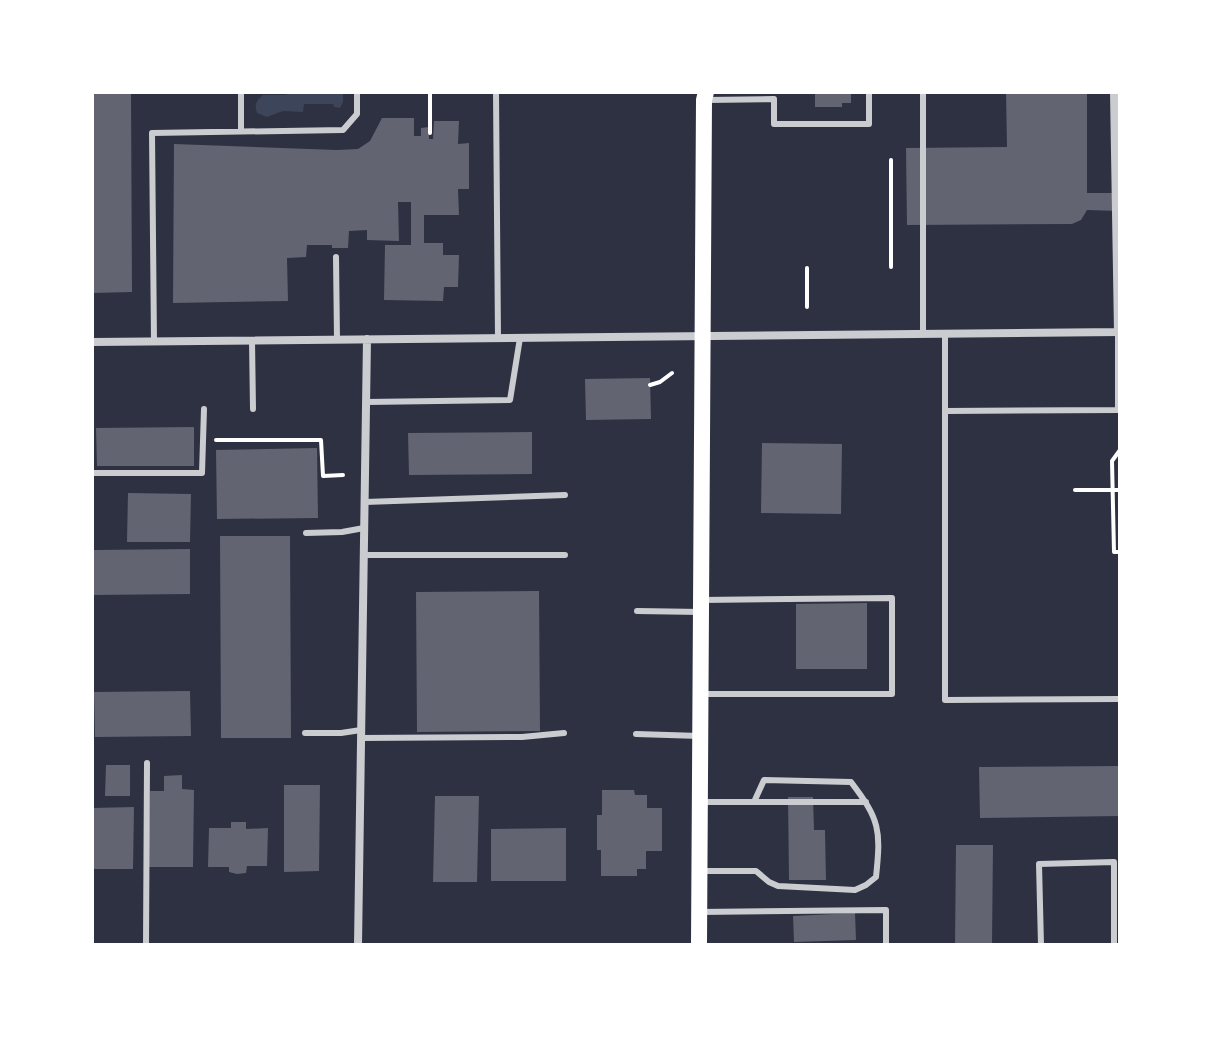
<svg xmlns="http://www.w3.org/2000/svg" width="1212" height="1037" viewBox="0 0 1212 1037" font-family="Inter,sans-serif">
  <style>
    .green { fill: #3c4559 }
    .building { fill: #626471 }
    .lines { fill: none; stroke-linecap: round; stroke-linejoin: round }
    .path { stroke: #fff; stroke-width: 4 }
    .service { stroke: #caccd0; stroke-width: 6 }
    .minor { stroke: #caccd0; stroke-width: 8 }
    .secondary { stroke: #fff; stroke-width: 16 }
  </style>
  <rect width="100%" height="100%" fill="#2d3142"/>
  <path class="green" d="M 292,92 L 343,92 L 343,102 L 340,108 L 334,107 L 333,104 L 304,104 L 303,112 L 283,111 L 267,117 L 257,113 C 254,104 256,101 263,95 L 285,95 Z"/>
  <path class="building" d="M 92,92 L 131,92 L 132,292 L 92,293 Z
    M 815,92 L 851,92 L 851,103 L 842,103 L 842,107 L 815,107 Z
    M 1006,92 L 1087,92 L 1087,193 L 1120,193 L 1120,211 L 1087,210 L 1081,220 L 1072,224 L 907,225 L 906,148 L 1007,147 Z
    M 382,118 L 414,118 L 414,136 L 421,136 L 421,128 L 429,127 L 429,139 L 433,139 L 434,121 L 459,121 L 458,144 L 469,143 L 469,189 L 458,189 L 459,215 L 424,215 L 424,243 L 443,243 L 443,255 L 459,255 L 458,287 L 444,287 L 443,301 L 384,300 L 385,245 L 411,245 L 411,202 L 398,202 L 399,241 L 367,240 L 367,230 L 349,231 L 348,248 L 332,248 L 332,245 L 307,245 L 306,257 L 287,258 L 288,301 L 173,303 L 174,144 L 337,150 L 358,149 L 370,141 Z
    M 650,378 L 651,419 L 586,420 L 585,379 Z
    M 194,427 L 194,466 L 97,466 L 96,428 Z
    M 532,432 L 532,474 L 409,475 L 408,433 Z
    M 762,443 L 842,444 L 841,514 L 761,513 Z
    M 317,448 L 318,518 L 217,519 L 216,450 Z
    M 128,493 L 191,494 L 190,542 L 127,542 Z
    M 220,536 L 290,536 L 291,738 L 221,738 Z
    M 190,549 L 190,594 L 94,595 L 93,550 Z
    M 539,591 L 540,731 L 417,732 L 416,592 Z
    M 867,603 L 867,669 L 796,669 L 796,604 Z
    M 190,691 L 191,736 L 95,737 L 94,692 Z
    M 106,765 L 130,765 L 130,796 L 105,796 Z
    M 1120,766 L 1120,816 L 980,818 L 979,767 Z
    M 182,775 L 182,789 L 194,790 L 193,867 L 148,867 L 150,791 L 164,791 L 164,776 Z
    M 284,785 L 320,785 L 319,871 L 284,872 Z
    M 602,790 L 634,790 L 635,795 L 647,795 L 647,808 L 662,808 L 662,851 L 646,851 L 646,869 L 637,869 L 637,876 L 601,876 L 601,850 L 597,850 L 597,815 L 602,815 Z
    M 435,796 L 479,796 L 477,882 L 433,882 Z
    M 788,797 L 813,797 L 814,830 L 825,830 L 826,880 L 789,880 Z
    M 134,807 L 133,869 L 92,869 L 92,808 Z
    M 231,822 L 246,822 L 246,829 L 268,828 L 267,866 L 247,866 L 246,873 L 237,874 L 229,872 L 229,867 L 208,867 L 209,828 L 231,828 Z
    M 566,828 L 566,881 L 491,881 L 491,829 Z
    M 956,845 L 993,845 L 992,945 L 955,945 Z
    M 855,913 L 856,940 L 794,942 L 793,916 Z"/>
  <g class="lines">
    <path class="path" d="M 430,92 L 430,133
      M 891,160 L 891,267
      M 807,268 L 807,307
      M 650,385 L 660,382 L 672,373
      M 216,440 L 321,440 L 323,476 L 343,475
      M 1120,450 L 1112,461 L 1114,552 L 1120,552
      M 1075,490 L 1120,490"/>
    <path class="service" d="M 496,92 L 498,338
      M 707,100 L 774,99 L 774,124 L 869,124 L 869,92
      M 241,131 L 241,92
      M 336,257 L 337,339
      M 1118,332 L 1118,410
      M 923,334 L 923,92
      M 945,334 L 945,700 L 1120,699
      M 154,341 L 152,133 L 343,130 L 357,114 L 357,92
      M 252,341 L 253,409
      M 366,402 L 510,400 L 520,338
      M 945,411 L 1120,410
      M 92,473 L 202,473 L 204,409
      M 365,502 L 565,495
      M 306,533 L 342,532 L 364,528
      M 364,555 L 565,555
      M 637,611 L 701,612
      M 701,694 L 892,694 L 892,598 L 702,600
      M 305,733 L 341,733 L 361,730
      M 636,734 L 700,736
      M 361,738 L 522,737 L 564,733
      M 700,802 L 754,802 L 764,780 L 851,782 C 880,820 881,830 876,877 L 866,885 L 855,890 L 778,886 L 769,882 L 756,871 L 701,871
      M 754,802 L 866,802
      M 699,912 L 886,910 L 886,945
      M 146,945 L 147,763
      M 1041,945 L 1039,864 L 1114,862 L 1114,945"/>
    <path class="minor" d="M 1114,92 L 1118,332
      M 92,342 L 1120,332
      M 358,945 L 367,339"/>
    <path class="secondary" d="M 699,945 L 704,100 L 706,92"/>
  </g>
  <rect width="1212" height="1037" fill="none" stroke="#ffffff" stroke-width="188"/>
</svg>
